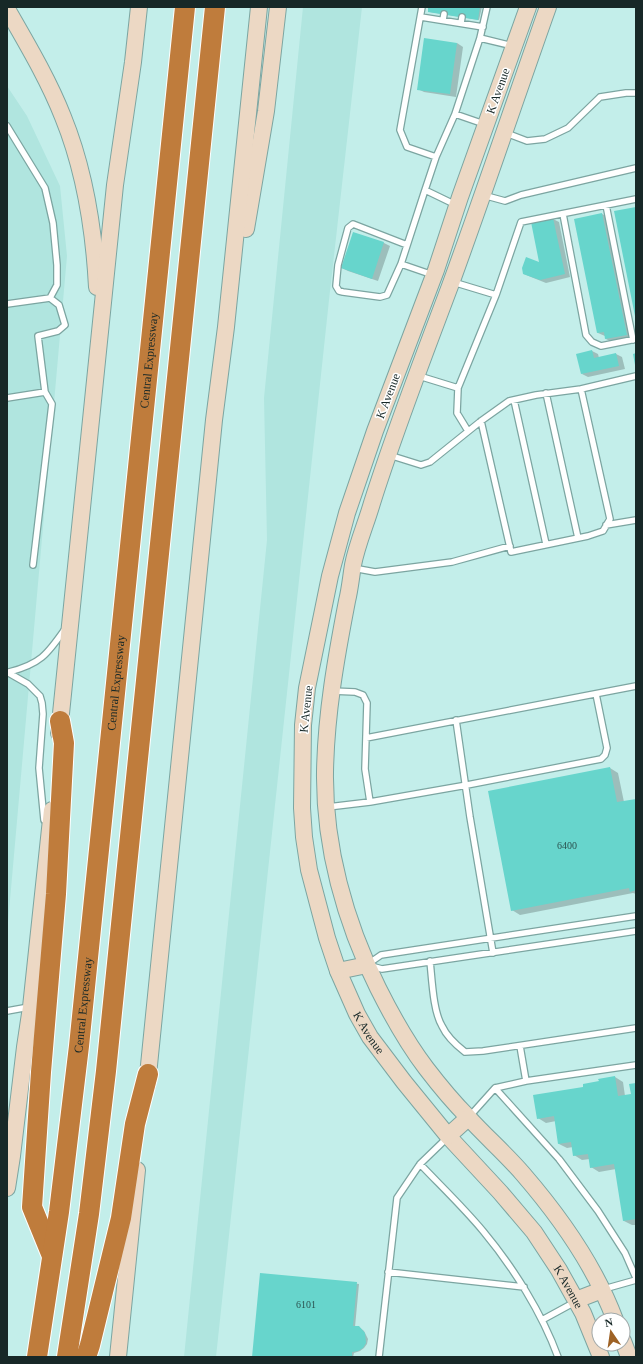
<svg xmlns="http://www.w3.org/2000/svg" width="643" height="1364" viewBox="0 0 643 1364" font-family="Georgia,serif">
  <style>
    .built { fill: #b0e5df }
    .shadow { fill: #0003 }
    .building { fill: #67d5cc }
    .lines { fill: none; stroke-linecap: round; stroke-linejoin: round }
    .service-casing { stroke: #7ca5a1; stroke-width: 8 }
    .secondary-casing { stroke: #7ca5a1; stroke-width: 18 }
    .motorway-casing { stroke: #fff; stroke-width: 22 }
    .service { stroke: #fff; stroke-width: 5.5 }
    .secondary { stroke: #ecd8c4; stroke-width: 16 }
    .motorway { stroke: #bf7c3c; stroke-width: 20 }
    .labels { text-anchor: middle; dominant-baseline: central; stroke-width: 3; stroke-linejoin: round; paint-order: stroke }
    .number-label { font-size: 10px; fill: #2b5350 }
    .street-label { font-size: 12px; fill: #172827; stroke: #fff }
  </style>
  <rect width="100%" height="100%" fill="#c3eeea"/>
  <path class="built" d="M 303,7 L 362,7 L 329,300 L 216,1357 L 184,1357 L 267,540 L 264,398 Z
    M 7,86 L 27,116 L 60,186 L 67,256 L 7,934 Z"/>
  <path class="shadow" d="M 429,7 L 482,7 L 479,20 L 430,12 Z
    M 457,43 L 463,47 L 456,97 L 424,92 L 418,89 Z
    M 602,214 L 608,217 L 632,338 L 612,342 L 606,339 L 605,336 L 598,333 Z
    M 553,219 L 559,222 L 570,277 L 546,283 L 531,277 L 524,274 L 540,263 Z
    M 354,233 L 384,243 L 390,246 L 378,281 L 348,271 L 342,268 Z
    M 592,351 L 598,354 L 599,358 L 616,354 L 622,357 L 625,369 L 588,377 L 582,374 Z
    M 610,768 L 618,773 L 624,802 L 636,800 L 636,894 L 633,893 L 520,915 L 512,910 Z
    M 615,1077 L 623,1082 L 625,1096 L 632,1095 L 636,1084 L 636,1225 L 632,1225 L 624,1221 L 616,1169 L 599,1172 L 591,1167 L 590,1159 L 582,1160 L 574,1155 L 573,1147 L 567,1148 L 559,1144 L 556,1121 L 546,1123 L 538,1118 L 585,1088 Z
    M 261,1275 L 359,1284 L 355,1327 L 359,1327 L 364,1331 L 368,1339 L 367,1344 L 364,1348 L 360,1351 L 354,1353 L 353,1357 L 253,1357 Z"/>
  <path class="building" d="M 428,7 L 480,7 L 478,20 L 428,12 Z
    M 424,38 L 457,43 L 450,94 L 417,90 Z
    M 636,207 L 636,316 L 635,316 L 614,211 Z
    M 602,213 L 627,335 L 605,339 L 604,332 L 597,333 L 574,219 Z
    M 553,218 L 565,274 L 540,280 L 523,274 L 522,268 L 526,257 L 539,262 L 531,222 Z
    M 353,232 L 384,242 L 372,279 L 341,268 Z
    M 592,350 L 594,358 L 616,353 L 619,366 L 581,374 L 576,354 Z
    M 636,353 L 636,364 L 635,365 L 633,354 Z
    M 610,767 L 617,802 L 636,799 L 636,890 L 630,892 L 629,888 L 511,911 L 488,791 Z
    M 615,1076 L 618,1096 L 631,1094 L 629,1084 L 636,1083 L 636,1219 L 623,1221 L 614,1164 L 590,1168 L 588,1154 L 573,1156 L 571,1142 L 558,1144 L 554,1116 L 537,1119 L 533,1095 L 583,1087 L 583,1084 L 599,1081 L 598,1079 Z
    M 260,1273 L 357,1282 L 353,1326 L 359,1326 L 365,1333 L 366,1343 L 363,1348 L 358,1351 L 352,1352 L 352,1357 L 252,1357 Z"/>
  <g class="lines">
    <g class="service-casing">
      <path id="service" d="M 422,7 L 400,130 L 407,147 L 436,157 L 455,114 L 484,124
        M 421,17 L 483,27
        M 443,20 L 444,14
        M 461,23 L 462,17
        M 480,38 L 487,7
        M 455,114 L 480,38 L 513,46
        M 7,126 L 45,188 L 53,223 L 57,265 L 57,285 L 50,298
        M 506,133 L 527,141 L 545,139 L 568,128 L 600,97 L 626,93 L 636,93
        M 436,157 L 425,190 L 456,205
        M 425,190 L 401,264 L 433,275
        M 483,195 L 505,201 L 521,195 L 636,168
        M 606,205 L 633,340
        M 563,214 L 586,335 L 592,342 L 601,346 L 636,339
        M 401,264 L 387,295 L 380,297 L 343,292 L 339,291 L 336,286 L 338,265 L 348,228 L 353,224 L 407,245
        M 453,282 L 496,295 L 521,222 L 636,199
        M 7,304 L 50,298 L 59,305 L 65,325 L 58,331 L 38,336 L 45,392 L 7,398
        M 419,376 L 458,388 L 496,295
        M 458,388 L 457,413 L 468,431
        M 581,389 L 636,376
        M 546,393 L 578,538
        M 514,400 L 546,544
        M 389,455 L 421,465 L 430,462 L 481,421 L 509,401 L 536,395 L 581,389 L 610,519 L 603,531 L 588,536 L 511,552 L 481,421
        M 606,525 L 636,520
        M 33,565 L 52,404 L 45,392
        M 353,568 L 375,572 L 452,562 L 510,546
        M 7,672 L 28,684 L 40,696 L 42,703 L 43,714 L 39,768 L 44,820
        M 9,672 C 40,664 47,655 65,629
        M 332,691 L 355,692 L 363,695 L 367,703 L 365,769 L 370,802
        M 456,720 L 470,817 L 493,953
        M 366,738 L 636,686
        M 328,807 L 370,802 L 467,785 L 601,759 L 605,755 L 607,748 L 596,694
        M 430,961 C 432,979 433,1011 442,1026 C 447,1037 456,1045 465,1052 L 483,1051 L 636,1028
        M 368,964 L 381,955 L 636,916
        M 371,966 L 382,969 L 636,931
        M 7,1011 L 29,1007
        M 520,1046 L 526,1081
        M 495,1088 L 559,1159 L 598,1211 L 625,1253 L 636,1278
        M 469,1117 L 495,1088 L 526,1081 L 636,1065
        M 420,1164 C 441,1186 464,1208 483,1231 C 513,1267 542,1313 558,1357
        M 388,1272 L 524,1287
        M 604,1289 L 636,1280
        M 542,1320 L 575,1302
        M 379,1357 L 397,1198 L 420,1164 L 448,1137"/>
    </g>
    <g class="secondary-casing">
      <g id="secondary">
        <path id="s1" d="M 528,7 L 460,197 L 436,270 L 375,431 L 347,513 L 330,576 L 307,688 L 303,725 L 302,808 L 304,837 L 309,870 L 327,938 L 338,971 L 357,1014 L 370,1037 L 404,1082 L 448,1136 L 500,1192 L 534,1232 L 559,1270 L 583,1313 L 601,1357"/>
        <path d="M 548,7 C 515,100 484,193 450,286 C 423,358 395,430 372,503 C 366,524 357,544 353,565 C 351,577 350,589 347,601 C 336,658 326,714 325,772 C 324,846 345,922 378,988 C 392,1016 407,1043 426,1068 C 439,1085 453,1102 468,1117 C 486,1137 506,1154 523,1174 C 561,1218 595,1266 615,1320"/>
        <path d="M 7,9 C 27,44 48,79 63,117 C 85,171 94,230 97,287"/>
        <path d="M 246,229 L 266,111 L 278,7"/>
        <path d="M 59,733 L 115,185 L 133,62 L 139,7"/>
        <path d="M 338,971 L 367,965"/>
        <path d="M 147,1085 L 214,420 L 226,327 L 259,7"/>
        <path d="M 448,1136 L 468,1118"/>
        <path d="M 7,1188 L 12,1156 L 25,1047 L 31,1007 L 52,810"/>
        <path d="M 576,1300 L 602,1290"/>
        <path d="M 623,1341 L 629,1357"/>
        <path d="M 118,1357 L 137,1170"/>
      </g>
    </g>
    <g class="motorway-casing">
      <g id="motorway">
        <path d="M 52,1256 L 32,1207 L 41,1072 L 56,894 L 64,743 L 60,721"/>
        <path id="s2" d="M 37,1357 L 59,1212 L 79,1046 L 185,7"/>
        <path d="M 67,1357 L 89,1214 L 106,1071 L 215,7"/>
        <path d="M 86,1357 L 90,1345 L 121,1218 L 135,1124 L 148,1074"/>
      </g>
    </g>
    <use href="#service" class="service"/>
    <use href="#secondary" class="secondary"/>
    <use href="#motorway" class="motorway"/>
  </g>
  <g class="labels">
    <g class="number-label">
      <text x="567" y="845">6400</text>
      <text x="306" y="1304">6101</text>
    </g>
    <g class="street-label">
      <text transform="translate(498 91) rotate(-70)">K Avenue</text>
      <text stroke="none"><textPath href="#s2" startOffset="1003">Central Expressway</textPath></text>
      <text transform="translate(388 396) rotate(-69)">K Avenue</text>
      <text stroke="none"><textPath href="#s2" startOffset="679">Central Expressway</textPath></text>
      <text transform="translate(306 709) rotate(-84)">K Avenue</text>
      <text stroke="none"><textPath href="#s2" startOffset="355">Central Expressway</textPath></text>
      <text stroke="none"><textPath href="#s1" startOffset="1074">K Avenue</textPath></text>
      <text stroke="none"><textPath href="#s1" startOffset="1398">K Avenue</textPath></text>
    </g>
  </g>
  <rect width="643" height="1364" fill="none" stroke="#172827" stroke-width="16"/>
  <g transform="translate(611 1332) rotate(347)"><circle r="19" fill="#ffffff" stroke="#a2a9a9"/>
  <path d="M0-3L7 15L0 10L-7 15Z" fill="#9e6225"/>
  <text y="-6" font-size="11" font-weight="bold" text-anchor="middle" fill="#172827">N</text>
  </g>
</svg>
